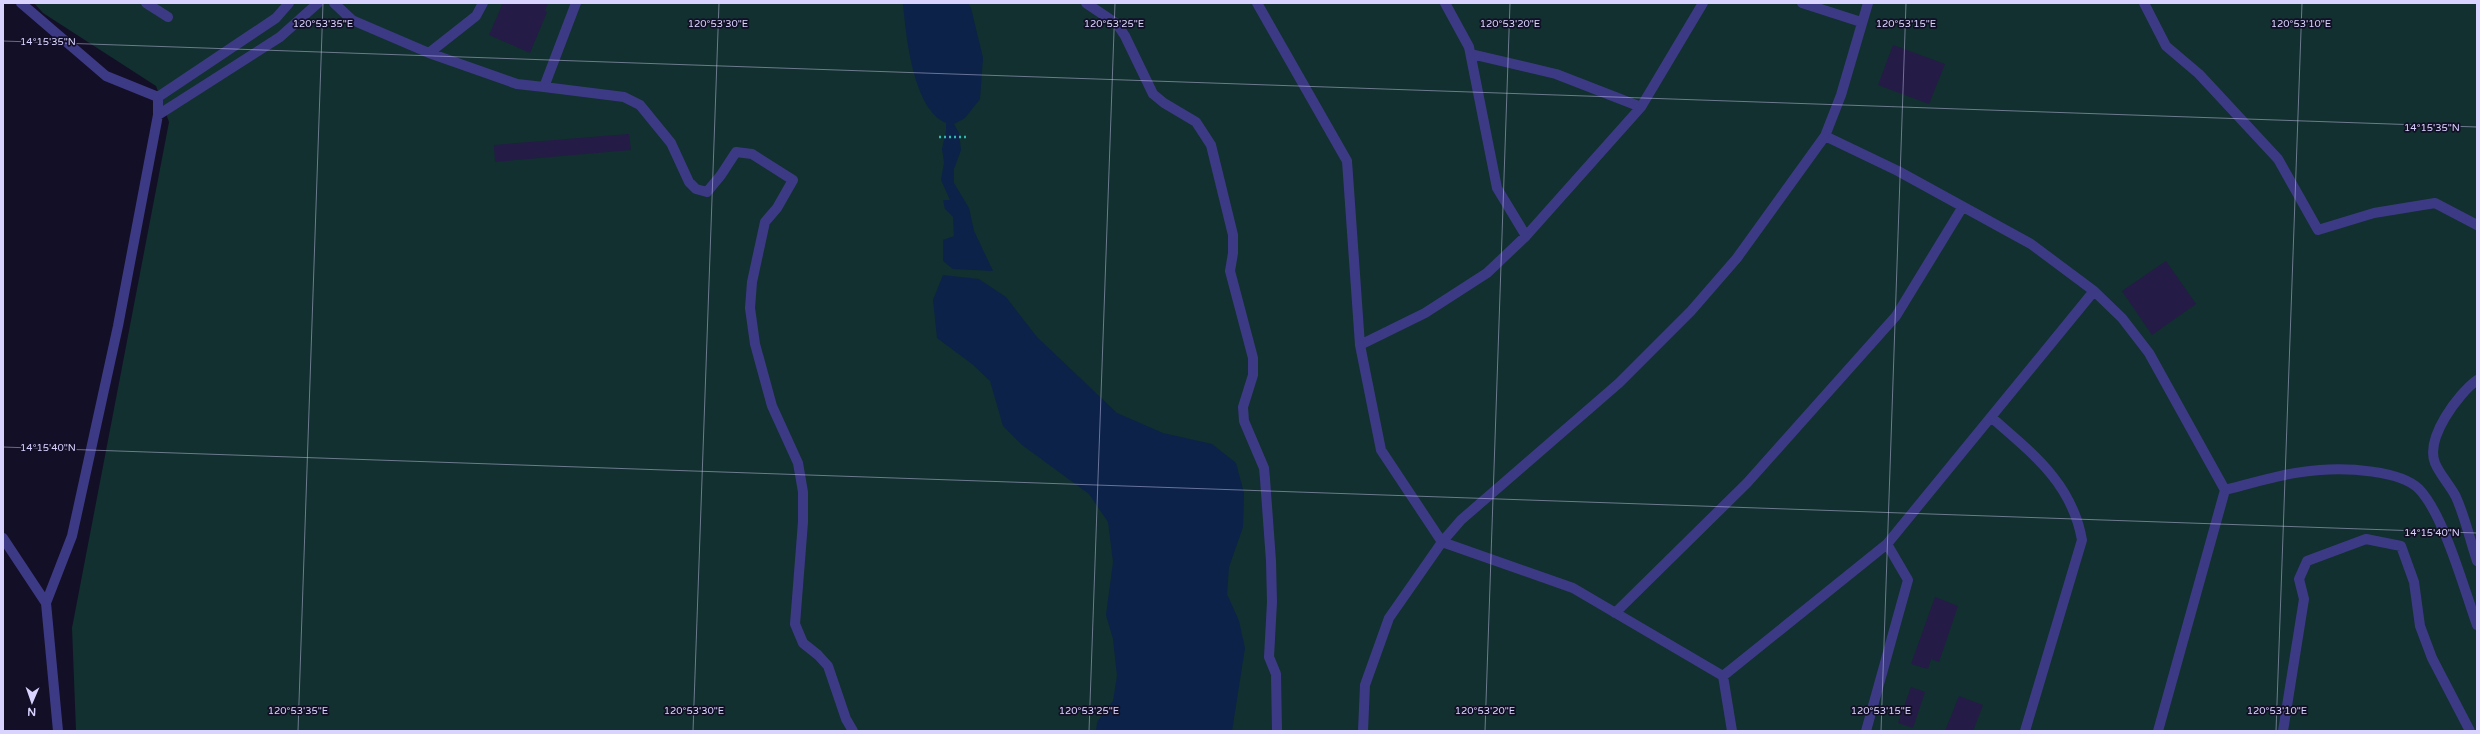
<svg xmlns="http://www.w3.org/2000/svg" width="2480" height="734" viewBox="0 0 2480 734" font-family="'Varela Round',sans-serif">
  <style>
    .green { fill: #12302f }
    .water { fill: #0c2248 }
    .building { fill: #241b47 }
    .lines { fill: none; stroke-linecap: round; stroke-linejoin: round }
    .path { stroke: #2fb8b0; stroke-width: 2.5; stroke-dasharray: 2 3; stroke-linecap: butt }
    .minor { stroke: #3d3a85; stroke-width: 10 }
    .ticks { fill: none; stroke: #d9d4ff; stroke-width: 1; stroke-opacity: 0.45 }
    .ticks-label { font-size: 10px; text-anchor: middle; fill: #d9d4ff; stroke: #130f26; stroke-width: 3.5; stroke-linejoin: round; paint-order: stroke }
  </style>
  <rect width="100%" height="100%" fill="#130f26"/>
  <path class="green" d="M 34,3 L 2477,3 L 2477,731 L 76,731 L 72,628 L 169,122 L 156,86 L 43,13 Z"/>
  <path class="water" d="M 903,3 L 968,3 L 971,8 L 983,58 L 980,99 L 965,118 L 954,124 L 959,133 L 961,150 L 954,169 L 954,183 L 969,208 L 974,231 L 993,271 L 953,269 L 943,261 L 943,240 L 954,236 L 953,217 L 945,209 L 943,200 L 950,200 L 941,180 L 944,162 L 942,149 L 946,131 L 946,123 C 913,109 906,36 903,3 Z
    M 943,275 L 979,279 L 1006,297 L 1037,337 L 1117,413 L 1163,433 L 1212,444 L 1236,463 L 1244,493 L 1243,527 L 1229,567 L 1227,594 L 1239,621 L 1245,648 L 1232,731 L 1096,731 L 1097,722 L 1113,701 L 1117,676 L 1113,639 L 1106,615 L 1113,562 L 1108,522 L 1089,494 L 1022,445 L 1003,426 L 990,381 L 972,364 L 937,338 L 933,300 Z"/>
  <path class="building" d="M 503,3 L 548,3 L 545,11 L 547,12 L 530,53 L 489,35 Z
    M 1893,45 L 1945,64 L 1929,104 L 1878,85 Z
    M 629,134 L 631,150 L 495,162 L 494,145 Z
    M 2166,261 L 2196,304 L 2152,335 L 2122,291 Z
    M 1935,597 L 1958,606 L 1939,662 L 1931,659 L 1928,669 L 1911,664 Z
    M 1911,687 L 1925,692 L 1913,728 L 1898,723 Z
    M 1959,696 L 1983,705 L 1973,731 L 1945,731 Z"/>
  <g class="lines">
    <path class="path" d="M 939,137 L 968,137"/>
    <path class="minor" d="M 21,3 L 106,76 L 158,97
      M 146,3 L 168,17
      M 334,3 L 352,20 L 429,53 L 517,84 L 544,87 L 576,3
      M 1086,3 L 1117,24 L 1125,36 L 1153,94 L 1164,103 L 1196,122 L 1211,145 L 1233,235 L 1233,253 L 1230,271 L 1253,358 L 1253,375 L 1243,407 L 1244,421 L 1264,468 L 1265,479 L 1271,561 L 1272,602 L 1269,657 L 1276,674 L 1277,731
      M 1257,3 L 1347,161 L 1360,345 L 1381,450 L 1442,542 L 1573,588 L 1723,676 L 1732,731
      M 1445,3 L 1469,47 L 1497,188 L 1526,236
      M 1802,3 L 1861,22
      M 2144,3 L 2166,46 L 2199,74 L 2278,159 L 2318,230 L 2374,213 L 2435,203 L 2477,225
      M 429,53 L 476,16 L 483,3
      M 1471,54 L 1556,74 L 1641,107
      M 544,87 L 624,97 L 640,105 L 671,143 L 689,182 L 696,189 L 707,192 L 721,175 L 736,152 L 752,154 L 793,180 L 777,208 L 765,222 L 752,282 L 750,308 L 755,344 L 772,406 L 798,463 L 803,492 L 803,522 L 795,624 L 803,643 L 818,655 L 828,666 L 846,719 L 853,731
      M 158,97 L 276,18 L 289,3
      M 158,115 L 280,37 L 318,3
      M 1825,136 L 1898,171 L 2031,244 L 2094,291 L 2122,318 L 2149,353 L 2225,490
      M 1360,345 L 1425,313 L 1487,273 L 1526,236 L 1641,107 L 1703,3
      M 2477,380 C 2458,394 2425,438 2435,463 C 2440,475 2450,485 2456,497 C 2465,517 2470,540 2477,561
      M 1991,417 C 2032,453 2072,483 2082,540 L 2025,731
      M 3,538 L 46,603 L 58,731
      M 46,603 L 72,536 L 118,326 L 158,115 L 158,97
      M 1615,613 L 1747,483 L 1896,316 L 1962,208
      M 1723,676 L 1887,544 L 2094,291
      M 1363,731 L 1365,685 L 1389,618 L 1442,542 L 1461,520 L 1619,383 L 1691,311 L 1737,258 L 1825,136 L 1841,95 L 1868,3
      M 1866,731 L 1908,580 L 1887,544
      M 2158,731 L 2225,490 C 2256,482 2288,472 2320,470 C 2346,468 2400,470 2419,489 C 2444,515 2464,589 2477,625
      M 2283,731 L 2304,599 L 2299,579 L 2307,561 L 2366,539 L 2401,546 L 2414,582 L 2420,626 L 2432,658 L 2470,731"/>
  </g>
  <path class="ticks" d="M 3,41 L 2477,127M 3,447 L 2477,533M 298,731 L 323,3M 693,731 L 719,3M 1089,731 L 1115,3M 1485,731 L 1510,3M 1881,731 L 1906,3M 2276,731 L 2302,3"/>
  <g class="ticks-label">
    <text x="323" y="27">120°53'35"E</text>
    <text x="718" y="27">120°53'30"E</text>
    <text x="1114" y="27">120°53'25"E</text>
    <text x="1510" y="27">120°53'20"E</text>
    <text x="1906" y="27">120°53'15"E</text>
    <text x="2301" y="27">120°53'10"E</text>
    <text x="48" y="45">14°15'35"N</text>
    <text x="2432" y="131">14°15'35"N</text>
    <text x="48" y="451">14°15'40"N</text>
    <text x="2432" y="536">14°15'40"N</text>
    <text x="298" y="714">120°53'35"E</text>
    <text x="694" y="714">120°53'30"E</text>
    <text x="1089" y="714">120°53'25"E</text>
    <text x="1485" y="714">120°53'20"E</text>
    <text x="1881" y="714">120°53'15"E</text>
    <text x="2277" y="714">120°53'10"E</text>
  </g>
  <rect width="2480" height="734" fill="none" stroke="#d9d4ff" stroke-width="8"/>
  <g transform="translate(32 702) rotate(182)" stroke="#130f26" stroke-width="3" paint-order="stroke">
  <path d="M0-3L7 15L0 10L-7 15Z" fill="#d9d4ff"/>
  <text y="-6" font-size="11" font-weight="bold" text-anchor="middle" fill="#d9d4ff">N</text>
  </g>
</svg>
